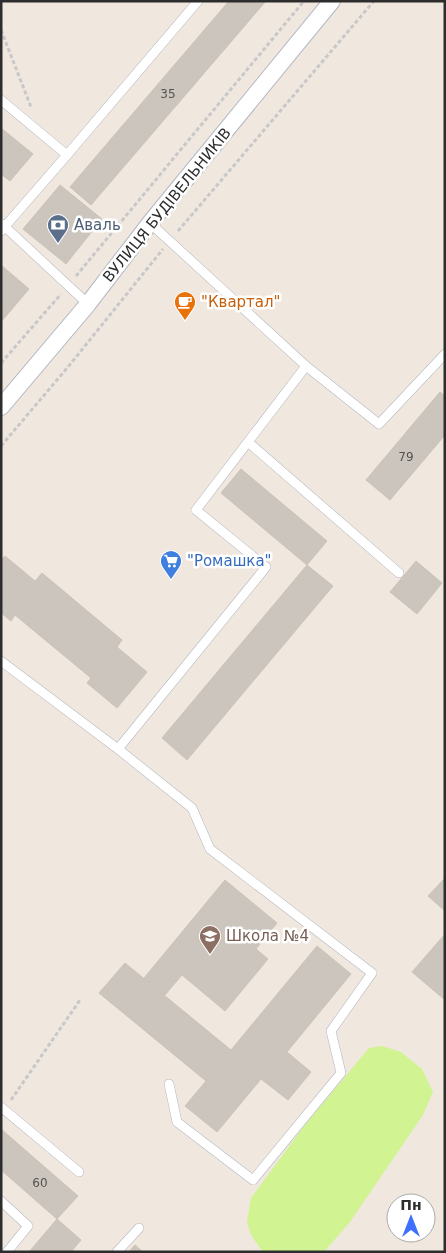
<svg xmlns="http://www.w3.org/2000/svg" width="446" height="1253" viewBox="0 0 446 1253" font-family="'DejaVu Sans',sans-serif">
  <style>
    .pitch { fill: #d1f391 }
    .building { fill: #cbc5bd; stroke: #ccc3b8 }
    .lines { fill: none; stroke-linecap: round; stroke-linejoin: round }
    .lane-casing { stroke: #b3b7c2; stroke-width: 10 }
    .street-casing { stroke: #b3b7c2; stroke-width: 18 }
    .path { stroke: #c8c8c8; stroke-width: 3; stroke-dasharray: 4 2.5; stroke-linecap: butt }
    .lane { stroke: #fff; stroke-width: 9 }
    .street { stroke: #fff; stroke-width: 16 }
    .labels { text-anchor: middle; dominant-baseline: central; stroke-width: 5; stroke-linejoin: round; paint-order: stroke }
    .number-label { font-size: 12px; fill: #545351 }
    .street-label { font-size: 15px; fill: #2d2d2d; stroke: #fff }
    .service-label { font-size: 15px; fill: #4e5e75; stroke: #fff; text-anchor: start }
    .food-label { font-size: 15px; fill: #c56008; stroke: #fff; text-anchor: start }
    .shop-label { font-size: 15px; fill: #366cbe; stroke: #fff; text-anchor: start }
    .education-label { font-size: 15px; fill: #785e54; stroke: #fff; text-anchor: start }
  </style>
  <rect width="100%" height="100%" fill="#f0e7df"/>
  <path class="pitch" d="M 382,1046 L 401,1052 L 422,1069 L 433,1092 L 423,1115 L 350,1222 L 324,1252 L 262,1251 L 251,1235 L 247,1222 L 251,1198 L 304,1126 L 369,1048 Z"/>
  <path class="building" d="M 229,1 L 266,1 L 91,205 L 70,187 Z
    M 1,128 L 33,154 L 10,181 L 1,174 Z
    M 60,185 L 102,219 L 66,264 L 23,229 Z
    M 1,265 L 29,289 L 1,322 Z
    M 440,392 L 445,396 L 445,435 L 390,500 L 366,480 Z
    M 241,469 L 327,541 L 307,565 L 221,493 Z
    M 5,556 L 35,581 L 42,573 L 122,640 L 117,647 L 147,672 L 117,708 L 87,683 L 91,678 L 15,615 L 11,621 L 1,613 L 1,560 Z
    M 416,561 L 442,583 L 417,614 L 390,592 Z
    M 307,565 L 333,586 L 187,760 L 162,738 Z
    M 445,878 L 445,911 L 428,896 Z
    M 225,880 L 277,923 L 256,949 L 268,959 L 225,1011 L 182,975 L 165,995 L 144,978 Z
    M 445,934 L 445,1000 L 412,972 Z
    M 317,946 L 351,974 L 287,1052 L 311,1072 L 288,1100 L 261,1079 L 217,1132 L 185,1106 L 206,1081 L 99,993 L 125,963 L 231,1050 Z
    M 1,1129 L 78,1196 L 57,1219 L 1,1170 Z
    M 57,1219 L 81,1240 L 71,1252 L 29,1252 Z
    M 135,1245 L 143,1252 L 129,1252 Z"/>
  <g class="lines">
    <g class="lane-casing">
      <path id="lane" d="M 1,100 L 67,155 L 1,231
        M 67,155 L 198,1
        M 150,223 L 306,366 L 379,424 L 445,354
        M 2,224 L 88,304
        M 248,442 L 399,573
        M 1,661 L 118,749 L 192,808 L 210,849 L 372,973 L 331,1031 L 341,1073 L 253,1180 L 177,1122 L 169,1084
        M 118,749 L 266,567 L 196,510 L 306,366
        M 1,1107 L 79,1172
        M 1,1201 L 28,1226 L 7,1252
        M 117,1252 L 139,1228"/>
    </g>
    <g class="street-casing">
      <path id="street" d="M 1,407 L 88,304 L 150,223 L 332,1"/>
    </g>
    <path class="path" d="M 1,30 L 31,107
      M 178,231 L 374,1
      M 76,276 L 304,1
      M 1,363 L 61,294
      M 1,446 L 68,367 L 163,249
      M 11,1100 L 80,1000"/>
    <use href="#lane" class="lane"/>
    <use href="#street" class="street"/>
  </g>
  <defs>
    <g id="bank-pin" transform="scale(1.125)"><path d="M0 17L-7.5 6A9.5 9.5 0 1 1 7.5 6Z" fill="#5c6f8a" stroke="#fff"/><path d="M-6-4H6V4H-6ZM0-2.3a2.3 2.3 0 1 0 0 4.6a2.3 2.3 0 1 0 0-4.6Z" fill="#fff"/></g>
    <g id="cafe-pin" transform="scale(1.125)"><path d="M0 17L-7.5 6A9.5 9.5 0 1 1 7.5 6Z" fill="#e8710a" stroke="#fff"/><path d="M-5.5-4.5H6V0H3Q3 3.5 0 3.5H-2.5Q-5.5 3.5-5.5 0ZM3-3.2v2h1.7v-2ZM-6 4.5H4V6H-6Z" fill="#fff"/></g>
    <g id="supermarket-pin" transform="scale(1.125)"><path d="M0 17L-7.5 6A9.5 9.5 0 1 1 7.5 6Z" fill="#3f7fe0" stroke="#fff"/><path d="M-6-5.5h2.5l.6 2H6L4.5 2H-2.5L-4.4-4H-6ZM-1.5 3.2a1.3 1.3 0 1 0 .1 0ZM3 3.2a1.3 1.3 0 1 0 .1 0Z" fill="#fff"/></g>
    <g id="school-pin" transform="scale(1.125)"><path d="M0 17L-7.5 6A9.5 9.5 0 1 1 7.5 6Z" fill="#8d6e63" stroke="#fff"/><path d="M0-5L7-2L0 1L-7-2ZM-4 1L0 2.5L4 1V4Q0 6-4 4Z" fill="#fff"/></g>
  </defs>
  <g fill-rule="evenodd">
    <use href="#bank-pin" x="58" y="225"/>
    <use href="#cafe-pin" x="185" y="302"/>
    <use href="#supermarket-pin" x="171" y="561"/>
    <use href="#school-pin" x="210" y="936"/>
  </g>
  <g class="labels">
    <g class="number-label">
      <text x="168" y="94">35</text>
      <text x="406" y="457">79</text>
      <text x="40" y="1183">60</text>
    </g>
    <g class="street-label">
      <text transform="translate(167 205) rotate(-51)">ВУЛИЦЯ БУДІВЕЛЬНИКІВ</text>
    </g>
    <g class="service-label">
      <text x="74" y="225">Аваль</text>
    </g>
    <g class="food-label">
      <text x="201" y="302">"Квартал"</text>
    </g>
    <g class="shop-label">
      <text x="187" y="561">"Ромашка"</text>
    </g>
    <g class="education-label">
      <text x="226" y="936">Школа №4</text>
    </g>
  </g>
  <rect width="446" height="1253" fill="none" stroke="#2d2d2d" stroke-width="5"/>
  <g transform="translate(411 1218)"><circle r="24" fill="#ffffff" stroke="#ababab"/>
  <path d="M0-4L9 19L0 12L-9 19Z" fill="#3d70ff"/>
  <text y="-8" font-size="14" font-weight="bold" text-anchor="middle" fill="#2d2d2d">Пн</text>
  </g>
</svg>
